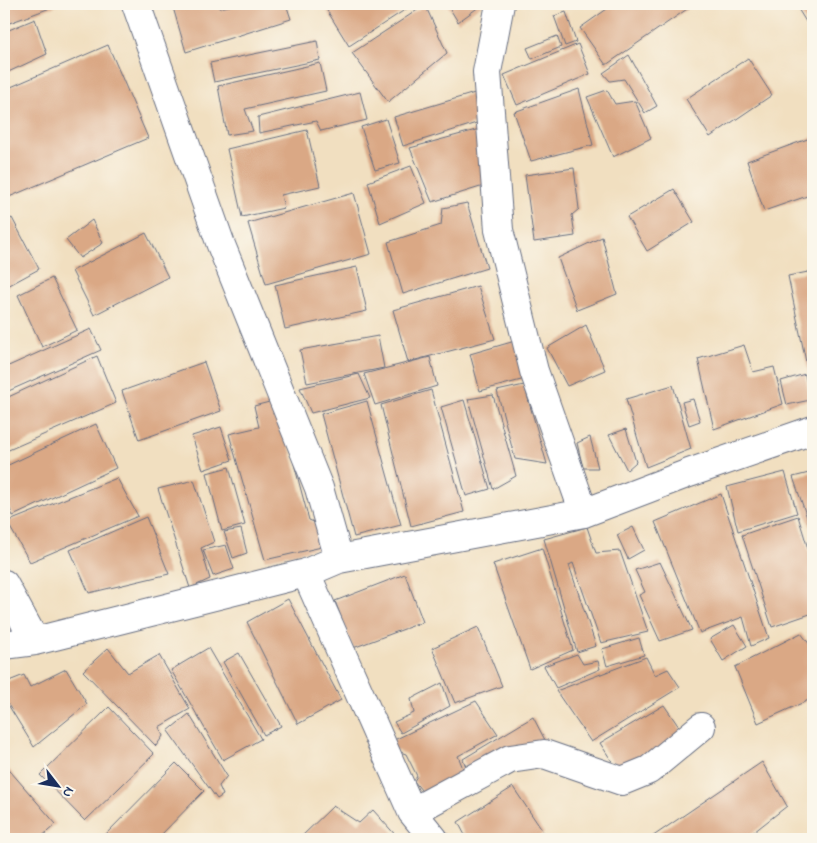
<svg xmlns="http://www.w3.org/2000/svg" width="817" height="843" viewBox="0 0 817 843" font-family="'Indie Flower',sans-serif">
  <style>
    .building { fill: #daa885 }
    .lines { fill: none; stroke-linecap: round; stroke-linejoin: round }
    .minor-casing { stroke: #666d80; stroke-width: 30 }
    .minor { stroke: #fff; stroke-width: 28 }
  </style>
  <rect width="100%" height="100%" fill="#fbf7ec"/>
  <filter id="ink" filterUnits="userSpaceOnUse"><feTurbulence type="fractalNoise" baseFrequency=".02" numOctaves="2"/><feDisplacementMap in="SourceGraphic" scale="10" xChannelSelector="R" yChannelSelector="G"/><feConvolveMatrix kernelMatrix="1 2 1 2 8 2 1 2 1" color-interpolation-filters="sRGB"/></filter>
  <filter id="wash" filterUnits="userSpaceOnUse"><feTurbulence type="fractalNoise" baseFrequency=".0096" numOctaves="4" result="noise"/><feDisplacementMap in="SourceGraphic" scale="20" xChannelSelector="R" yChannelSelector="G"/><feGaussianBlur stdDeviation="1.12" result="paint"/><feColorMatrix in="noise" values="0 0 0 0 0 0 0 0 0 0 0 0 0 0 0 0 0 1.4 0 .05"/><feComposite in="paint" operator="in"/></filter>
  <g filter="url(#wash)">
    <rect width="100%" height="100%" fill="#f1dfc0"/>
    <g id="blocks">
      <path class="building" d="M 4,4 L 61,4 L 4,25 Z
        M 172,4 L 218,4 L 219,8 L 238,4 L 286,4 L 291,19 L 186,52 Z
        M 323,4 L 414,4 L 349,46 Z
        M 447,4 L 483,4 L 458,22 Z
        M 614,4 L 688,4 L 690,7 L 606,65 L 580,28 Z
        M 795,4 L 813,4 L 813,33 Z
        M 425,5 L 447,53 L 388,102 L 352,53 Z
        M 566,12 L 576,42 L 565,46 L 554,16 Z
        M 35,19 L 47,54 L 4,74 L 4,32 Z
        M 557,36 L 561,47 L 532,59 L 527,48 Z
        M 317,41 L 320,60 L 214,82 L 210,63 Z
        M 578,44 L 590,74 L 517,105 L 504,75 Z
        M 108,45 L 148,138 L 9,197 L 4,184 L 4,90 Z
        M 629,55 L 657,106 L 645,113 L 624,79 L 610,81 L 603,73 Z
        M 748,58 L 772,95 L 710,137 L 686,99 Z
        M 320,63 L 326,91 L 245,109 L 253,131 L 227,135 L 218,86 Z
        M 579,89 L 593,145 L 531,161 L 514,112 Z
        M 607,90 L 615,104 L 635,101 L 651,138 L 613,157 L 587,97 Z
        M 360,92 L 367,120 L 321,131 L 316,121 L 259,133 L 258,117 Z
        M 478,92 L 486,120 L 403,146 L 394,117 Z
        M 386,119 L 400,163 L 375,170 L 361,127 Z
        M 487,127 L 490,184 L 432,202 L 410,148 Z
        M 307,130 L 320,186 L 281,195 L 284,208 L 242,217 L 227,149 Z
        M 813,137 L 813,194 L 764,211 L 747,161 Z
        M 411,166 L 426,203 L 380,223 L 368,182 Z
        M 574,168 L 579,209 L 572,215 L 575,236 L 534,242 L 525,175 Z
        M 674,189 L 694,222 L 647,251 L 627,217 Z
        M 354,193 L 371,254 L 266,284 L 248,223 Z
        M 467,203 L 487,268 L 403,294 L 388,242 L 441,225 L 443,208 Z
        M 12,218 L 39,269 L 4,288 L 4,222 Z
        M 92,220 L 103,243 L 80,258 L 66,240 Z
        M 146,233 L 168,277 L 94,315 L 72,271 Z
        M 602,237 L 617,294 L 577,310 L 558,258 Z
        M 357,267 L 367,311 L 285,329 L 275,285 Z
        M 813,271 L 813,380 L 810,381 L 788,276 Z
        M 52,278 L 77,330 L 42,347 L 18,295 Z
        M 478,286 L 495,339 L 408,362 L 393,310 Z
        M 586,325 L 605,370 L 567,386 L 547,348 Z
        M 91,329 L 101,350 L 4,393 L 4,368 Z
        M 378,336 L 384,368 L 307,383 L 300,350 Z
        M 515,341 L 525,379 L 480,391 L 470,354 Z
        M 744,345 L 753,372 L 774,367 L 783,404 L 714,429 L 698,359 Z
        M 97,356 L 116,403 L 4,452 L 4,399 Z
        M 430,357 L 437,386 L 375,405 L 364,374 Z
        M 204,362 L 221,411 L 139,440 L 122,391 Z
        M 359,374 L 370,398 L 311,413 L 300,388 Z
        M 805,374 L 810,400 L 787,405 L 781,381 Z
        M 524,385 L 547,464 L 515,459 L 497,391 Z
        M 673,385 L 691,449 L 646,467 L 626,399 Z
        M 431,390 L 464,512 L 411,526 L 381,405 Z
        M 493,395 L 516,476 L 493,489 L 468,399 Z
        M 693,399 L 700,421 L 689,425 L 682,402 Z
        M 277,400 L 309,520 L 319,524 L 326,546 L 265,560 L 229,434 L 259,427 L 254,406 Z
        M 464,400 L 490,489 L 466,496 L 441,407 Z
        M 367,401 L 401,525 L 354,537 L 321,414 Z
        M 96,424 L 116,468 L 13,516 L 4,496 L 4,467 Z
        M 221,427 L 232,460 L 203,470 L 192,436 Z
        M 626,429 L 636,462 L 627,470 L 609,435 Z
        M 590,437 L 598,468 L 583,468 L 577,443 Z
        M 229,467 L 245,525 L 222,531 L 207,473 Z
        M 785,472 L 797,513 L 738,531 L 727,487 Z
        M 813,472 L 813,535 L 793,477 Z
        M 117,478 L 138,516 L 30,562 L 7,522 Z
        M 194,480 L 214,542 L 201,548 L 210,579 L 190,588 L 158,489 Z
        M 721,494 L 769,638 L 751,646 L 743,617 L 700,633 L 655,522 Z
        M 798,516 L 813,565 L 813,613 L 772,627 L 742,535 Z
        M 146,517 L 169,574 L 89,593 L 70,550 Z
        M 587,527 L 596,553 L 620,551 L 648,632 L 601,643 L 573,563 L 569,565 L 596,646 L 577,652 L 544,539 Z
        M 633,527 L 644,550 L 628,559 L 617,535 Z
        M 241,529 L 247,553 L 233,558 L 224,532 Z
        M 226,545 L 234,569 L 213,576 L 203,550 Z
        M 542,548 L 573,650 L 530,669 L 493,564 Z
        M 660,562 L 692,630 L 660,641 L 639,595 L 645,592 L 635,570 Z
        M 405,574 L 423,622 L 353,648 L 335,601 Z
        M 288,599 L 341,700 L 298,724 L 247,622 Z
        M 734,625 L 747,646 L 723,661 L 710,639 Z
        M 478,627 L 502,686 L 455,703 L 432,648 Z
        M 801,633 L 813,649 L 813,698 L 758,723 L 735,667 Z
        M 639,638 L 644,655 L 607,666 L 602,649 Z
        M 108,648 L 128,673 L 159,655 L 190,709 L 159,727 L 163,736 L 156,746 L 83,671 Z
        M 208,648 L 261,739 L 223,760 L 171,670 Z
        M 239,653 L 281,726 L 264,735 L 223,662 Z
        M 577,654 L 583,664 L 598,661 L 600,669 L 556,688 L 544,666 Z
        M 646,657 L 655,675 L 668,669 L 680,687 L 591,742 L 556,691 Z
        M 66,669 L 87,704 L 34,747 L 4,698 L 4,683 L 24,675 L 30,687 Z
        M 442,683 L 450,706 L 401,733 L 394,722 L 414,713 L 411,699 Z
        M 476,701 L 498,734 L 458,756 L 469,783 L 436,809 L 414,781 L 417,776 L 406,754 L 395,750 L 392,741 Z
        M 664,705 L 690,743 L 628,786 L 600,743 Z
        M 109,707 L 154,754 L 85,821 L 40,775 Z
        M 189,714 L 227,776 L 219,786 L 223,795 L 217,799 L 168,731 Z
        M 533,717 L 545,740 L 472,783 L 463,759 Z
        M 762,762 L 787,806 L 745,839 L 649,839 Z
        M 176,763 L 204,791 L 157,839 L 101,839 Z
        M 4,764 L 56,824 L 39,839 L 4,838 Z
        M 513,787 L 544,833 L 536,839 L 467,839 L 458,822 Z
        M 333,806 L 359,823 L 373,810 L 399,839 L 299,839 Z"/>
    </g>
  </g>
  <g filter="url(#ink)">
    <use href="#blocks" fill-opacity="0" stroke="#666d80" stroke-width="1"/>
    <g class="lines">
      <g class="minor-casing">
        <path id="minor" d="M 136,4 L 221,245 L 319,488 L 339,559
          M 500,4 L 487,72 L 499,230 L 534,371 L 584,513
          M 306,573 L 412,812 L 434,839
          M 4,584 L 35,641
          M 4,645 L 35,641 L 306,573 L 339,559 L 584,513 L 689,473 L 813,430
          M 412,812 L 510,759 L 544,754 L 622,781 L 649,770 L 701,727"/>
      </g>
      <use href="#minor" class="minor"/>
    </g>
  </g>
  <rect width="817" height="843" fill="none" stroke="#fbf7ec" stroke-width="20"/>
  <g transform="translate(58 786) rotate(121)" stroke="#fbf7ec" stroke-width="4" paint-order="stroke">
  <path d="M0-4L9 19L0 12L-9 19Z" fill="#1b2f5e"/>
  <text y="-8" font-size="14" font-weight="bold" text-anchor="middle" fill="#1b2f5e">N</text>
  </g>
</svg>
